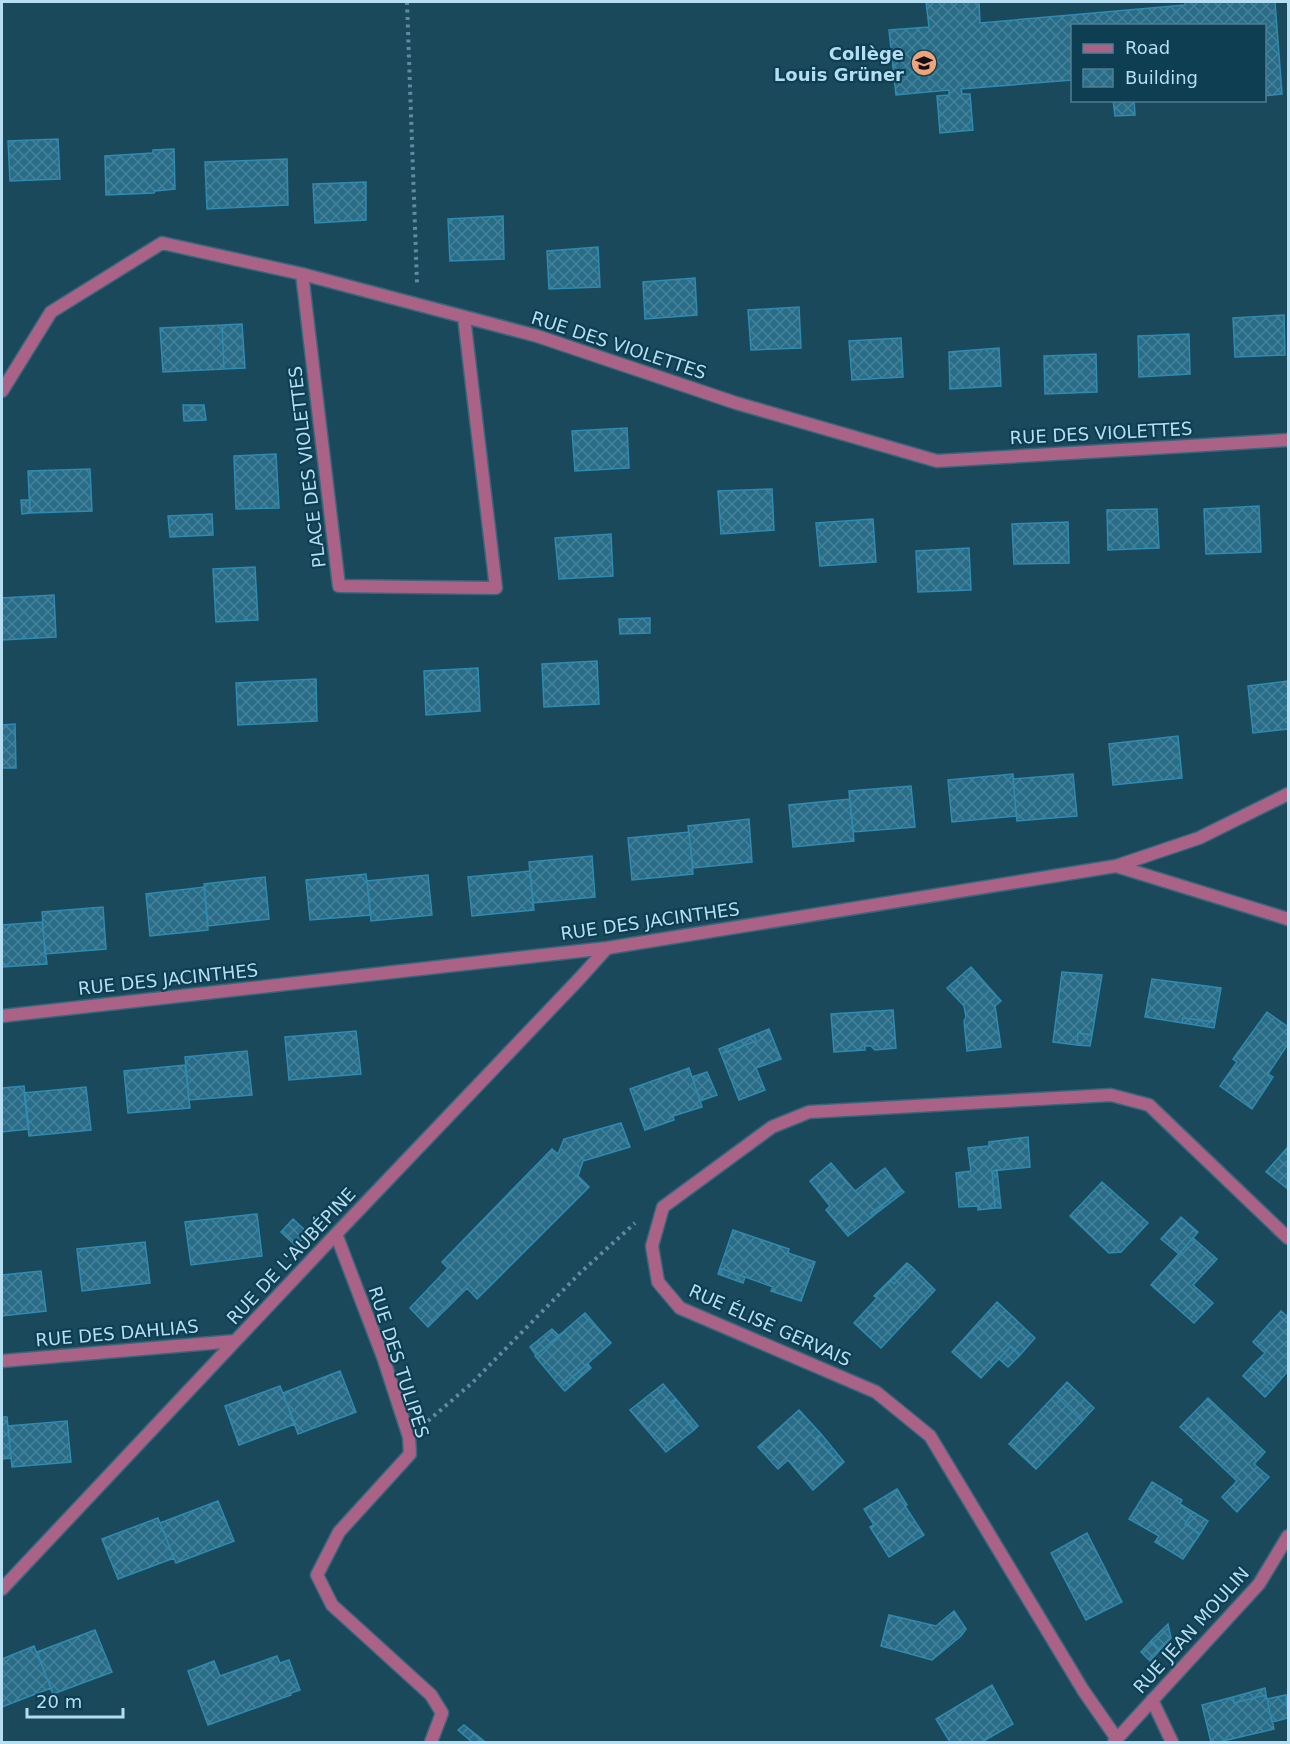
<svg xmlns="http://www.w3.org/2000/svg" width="1290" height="1744" viewBox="0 0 1290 1744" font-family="'DejaVu Sans',sans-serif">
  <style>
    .building { fill: url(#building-cross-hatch); stroke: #2f8baf; stroke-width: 1.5 }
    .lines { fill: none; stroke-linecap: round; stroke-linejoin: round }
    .minor-casing { stroke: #39677a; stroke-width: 15 }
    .path { stroke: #608ca0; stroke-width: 4; stroke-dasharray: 3 4.5; stroke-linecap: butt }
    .minor { stroke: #aa6287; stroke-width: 12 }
    .labels { text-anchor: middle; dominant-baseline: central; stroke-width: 4.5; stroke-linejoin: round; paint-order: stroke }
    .poi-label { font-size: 18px; font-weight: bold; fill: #b6def2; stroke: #0d3e51; text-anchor: end }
    .street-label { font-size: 18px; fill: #b6def2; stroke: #0d3e51 }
  </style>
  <defs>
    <pattern id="building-cross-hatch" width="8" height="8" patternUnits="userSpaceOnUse" patternTransform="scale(1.5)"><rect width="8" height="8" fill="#286c87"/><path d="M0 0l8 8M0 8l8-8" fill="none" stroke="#458198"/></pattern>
  </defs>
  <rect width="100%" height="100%" fill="#1a495c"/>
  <path class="building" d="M 926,2 L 979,2 L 980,23 L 1185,5 L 1185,2 L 1275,2 L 1282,94 L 1264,96 L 1264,26 L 1072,26 L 1072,80 L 961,89 L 962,94 L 970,94 L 973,130 L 940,133 L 937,96 L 949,95 L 949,90 L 896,95 L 889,30 L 929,27 Z
    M 1113,100 L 1134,100 L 1135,115 L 1115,116 Z
    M 58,139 L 60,179 L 10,181 L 8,141 Z
    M 174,149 L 175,189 L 155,191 L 154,193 L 106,195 L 105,156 L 153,153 L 153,150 Z
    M 287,159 L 288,205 L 207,209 L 205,162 Z
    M 366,182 L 366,220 L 315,223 L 313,184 Z
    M 503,216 L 504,259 L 450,261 L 448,219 Z
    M 598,247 L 600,287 L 549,289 L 547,251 Z
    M 695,278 L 697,315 L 645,319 L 643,282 Z
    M 799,307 L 801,348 L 751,350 L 748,310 Z
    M 1284,315 L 1285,355 L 1235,357 L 1233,318 Z
    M 242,324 L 245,368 L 224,369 L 222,325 Z
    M 222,325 L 224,369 L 163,372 L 160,328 Z
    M 1189,334 L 1190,374 L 1139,377 L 1138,336 Z
    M 901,338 L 903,377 L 852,380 L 849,341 Z
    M 999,348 L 1001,386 L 950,389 L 949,352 Z
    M 1096,354 L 1097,392 L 1045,394 L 1044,356 Z
    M 183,405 L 204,405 L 206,420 L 184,421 Z
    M 627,428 L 629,468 L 575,471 L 572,431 Z
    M 276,454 L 279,508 L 236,509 L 234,456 Z
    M 90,469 L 92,511 L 30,513 L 28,471 Z
    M 772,489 L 774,530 L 721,534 L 718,491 Z
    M 21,500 L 30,500 L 30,513 L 22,514 Z
    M 1259,506 L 1261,552 L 1206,554 L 1204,509 Z
    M 1157,509 L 1159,548 L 1108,550 L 1107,510 Z
    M 212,514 L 213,535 L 170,537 L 168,516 Z
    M 873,519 L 876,562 L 820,566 L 816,523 Z
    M 1068,522 L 1069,563 L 1014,564 L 1012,524 Z
    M 611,534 L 613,576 L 559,579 L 555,538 Z
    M 969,548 L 971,590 L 918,592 L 916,551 Z
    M 255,567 L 258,620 L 216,622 L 213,569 Z
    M 54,595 L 56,637 L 2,640 L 2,598 Z
    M 650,618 L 650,633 L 620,634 L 619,619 Z
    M 597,661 L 599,704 L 544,707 L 542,664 Z
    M 478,668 L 480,711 L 426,715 L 424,671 Z
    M 316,679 L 317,721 L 238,725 L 236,683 Z
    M 1288,681 L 1288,729 L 1253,733 L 1248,686 Z
    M 15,724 L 16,768 L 2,768 L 2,725 Z
    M 1178,736 L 1182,778 L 1113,785 L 1109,744 Z
    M 1013,774 L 1016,816 L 952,822 L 948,780 Z
    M 1073,774 L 1077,816 L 1017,821 L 1013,779 Z
    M 911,786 L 915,827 L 853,832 L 849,791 Z
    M 850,799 L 854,841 L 793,847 L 789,805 Z
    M 749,819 L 752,862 L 693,868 L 688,826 Z
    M 689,832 L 693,874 L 632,880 L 628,838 Z
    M 592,856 L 595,897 L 533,903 L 529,862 Z
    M 530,871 L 534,910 L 472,916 L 468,877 Z
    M 366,874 L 371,915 L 310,920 L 306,880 Z
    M 428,875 L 432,915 L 371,921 L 367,881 Z
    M 265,877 L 269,919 L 208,926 L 204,884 Z
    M 204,887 L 208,930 L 150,936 L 146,894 Z
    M 103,907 L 106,949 L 45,954 L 42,912 Z
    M 42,922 L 47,964 L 2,967 L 2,925 Z
    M 971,967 L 1001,1001 L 995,1006 L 1001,1047 L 967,1051 L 964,1021 L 966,1017 L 964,1006 L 947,988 Z
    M 1062,972 L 1102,975 L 1092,1035 L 1078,1033 L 1077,1045 L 1053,1042 Z
    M 1152,979 L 1221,988 L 1215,1022 L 1183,1018 L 1182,1023 L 1145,1017 Z
    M 893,1010 L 896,1048 L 875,1050 L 871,1046 L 865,1046 L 865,1050 L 834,1052 L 831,1014 Z
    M 1267,1012 L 1288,1027 L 1288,1044 L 1268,1074 L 1273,1077 L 1252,1109 L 1220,1086 L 1237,1062 L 1233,1059 Z
    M 1183,1018 L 1215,1022 L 1214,1028 L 1182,1023 Z
    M 769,1029 L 781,1059 L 756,1068 L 765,1090 L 739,1100 L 721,1054 L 756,1041 L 754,1035 Z
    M 356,1031 L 361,1074 L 289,1080 L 285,1037 Z
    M 1078,1033 L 1092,1035 L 1090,1046 L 1077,1045 Z
    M 754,1035 L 756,1041 L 721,1054 L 719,1049 Z
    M 247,1051 L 252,1095 L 189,1100 L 185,1057 Z
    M 185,1065 L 190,1108 L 128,1113 L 124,1071 Z
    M 689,1068 L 702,1107 L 673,1116 L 674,1120 L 645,1130 L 630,1089 Z
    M 707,1072 L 717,1095 L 700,1101 L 692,1077 Z
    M 24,1086 L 29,1129 L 2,1132 L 2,1088 Z
    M 86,1087 L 91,1130 L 29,1136 L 24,1093 Z
    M 621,1123 L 630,1147 L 583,1161 L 578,1176 L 589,1187 L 477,1299 L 467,1288 L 428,1327 L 410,1308 L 448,1268 L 442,1262 L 552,1149 L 558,1154 L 564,1139 Z
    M 1028,1137 L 1030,1167 L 992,1171 L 995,1208 L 978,1210 L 978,1206 L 959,1207 L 956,1173 L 971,1171 L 968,1148 L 989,1146 L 989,1142 Z
    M 1288,1147 L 1288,1189 L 1266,1172 Z
    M 831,1163 L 855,1191 L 885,1168 L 902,1190 L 871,1213 L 873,1216 L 848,1236 L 826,1210 L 830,1206 L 810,1181 Z
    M 997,1170 L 1001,1208 L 995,1208 L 992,1171 Z
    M 1102,1182 L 1148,1223 L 1121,1252 L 1109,1253 L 1070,1216 Z
    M 902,1190 L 904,1192 L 873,1216 L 871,1213 Z
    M 257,1214 L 262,1256 L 191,1265 L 185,1222 Z
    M 1181,1217 L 1198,1232 L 1179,1254 L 1161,1239 Z
    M 293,1219 L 308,1233 L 296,1246 L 281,1232 Z
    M 733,1230 L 789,1249 L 788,1253 L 815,1262 L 801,1301 L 771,1291 L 773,1287 L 720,1268 Z
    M 1193,1238 L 1217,1259 L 1193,1285 L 1213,1303 L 1194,1323 L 1151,1285 Z
    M 145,1242 L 150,1283 L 82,1291 L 77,1249 Z
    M 907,1263 L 911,1266 L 894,1284 L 890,1280 Z
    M 911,1266 L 935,1290 L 881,1348 L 854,1323 L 877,1298 L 874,1296 L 890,1280 L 894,1284 Z
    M 720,1268 L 745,1277 L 743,1283 L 718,1274 Z
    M 41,1271 L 46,1311 L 2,1316 L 2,1275 Z
    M 997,1302 L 1035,1338 L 1020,1355 L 1011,1346 L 981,1378 L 952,1352 Z
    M 1281,1311 L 1288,1317 L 1288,1371 L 1274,1387 L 1251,1367 L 1265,1353 L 1253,1342 Z
    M 585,1313 L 611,1343 L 561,1387 L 535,1356 Z
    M 552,1329 L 559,1336 L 536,1355 L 530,1347 Z
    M 1011,1346 L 1020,1355 L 1008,1367 L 999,1359 Z
    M 588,1364 L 591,1368 L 565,1391 L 561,1387 Z
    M 1251,1367 L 1274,1387 L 1265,1397 L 1243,1376 Z
    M 340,1371 L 356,1412 L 298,1434 L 283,1393 Z
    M 1067,1382 L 1094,1408 L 1082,1421 L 1055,1395 Z
    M 663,1384 L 676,1399 L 671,1402 L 694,1430 L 666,1452 L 630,1410 Z
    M 280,1386 L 295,1424 L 239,1445 L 225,1406 Z
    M 1055,1395 L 1082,1421 L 1036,1469 L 1009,1444 Z
    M 1208,1398 L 1265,1452 L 1254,1464 L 1269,1477 L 1237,1512 L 1222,1497 L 1237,1481 L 1180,1427 Z
    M 676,1399 L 698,1426 L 694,1430 L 671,1402 Z
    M 799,1410 L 821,1434 L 816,1438 L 841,1465 L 813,1490 L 788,1460 L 778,1469 L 758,1447 Z
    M 2,1417 L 7,1417 L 11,1458 L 2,1459 Z
    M 67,1421 L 71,1462 L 12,1467 L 8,1426 Z
    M 821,1434 L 844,1462 L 841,1465 L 816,1438 Z
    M 1152,1482 L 1182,1500 L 1180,1504 L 1193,1512 L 1185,1524 L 1200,1534 L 1183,1559 L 1155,1542 L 1159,1536 L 1129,1519 Z
    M 897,1489 L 907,1505 L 905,1506 L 924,1535 L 889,1557 L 870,1527 L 874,1525 L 864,1509 Z
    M 218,1501 L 234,1541 L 176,1563 L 160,1523 Z
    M 1193,1512 L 1208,1521 L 1200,1534 L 1185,1524 Z
    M 158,1518 L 174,1558 L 118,1579 L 102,1539 Z
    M 1087,1533 L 1122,1602 L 1086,1620 L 1051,1553 Z
    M 954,1611 L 966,1629 L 961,1636 L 932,1660 L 881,1646 L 889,1615 L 936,1626 Z
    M 1168,1624 L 1171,1638 L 1160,1650 L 1151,1641 Z
    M 95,1630 L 112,1672 L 53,1694 L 37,1652 Z
    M 1151,1641 L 1160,1650 L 1150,1661 L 1141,1652 Z
    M 34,1646 L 51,1688 L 2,1707 L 2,1659 Z
    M 277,1656 L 280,1663 L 289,1660 L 300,1690 L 291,1693 L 291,1695 L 208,1725 L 188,1671 L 214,1661 L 220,1676 Z
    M 992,1685 L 1013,1724 L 982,1742 L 950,1742 L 936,1719 Z
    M 1265,1688 L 1266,1695 L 1234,1703 L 1233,1697 Z
    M 1266,1695 L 1274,1729 L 1219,1742 L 1211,1742 L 1202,1705 L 1233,1697 L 1234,1703 Z
    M 1286,1695 L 1288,1718 L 1272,1722 L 1267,1699 Z
    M 464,1725 L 484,1741 L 472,1742 L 458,1730 Z"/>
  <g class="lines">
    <g class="minor-casing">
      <path id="minor" d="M 302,274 L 339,586 L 496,588 L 464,317
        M 2,391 L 51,312 L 162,243 L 302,274 L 537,336 L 736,403 L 937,461 L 1288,440
        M 1116,866 L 1288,919
        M 2,1016 L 607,948 L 1116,866 L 1199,838 L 1288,794
        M 336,1234 L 383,1357 L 409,1437 L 410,1454 L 339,1532 L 317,1575 L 332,1605 L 431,1695 L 442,1713 L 431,1742
        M 2,1361 L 235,1341
        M 2,1589 L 336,1234 L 580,978 L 607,948
        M 1152,1700 L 1172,1742
        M 1117,1739 L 1083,1690 L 930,1436 L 876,1392 L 680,1308 L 658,1282 L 652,1246 L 663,1207 L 772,1127 L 809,1112 L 1111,1095 L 1149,1105 L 1288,1238
        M 1114,1742 L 1259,1584 L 1288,1536"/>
    </g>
    <path class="path" d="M 407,2 L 417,283
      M 428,1421 L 472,1383 L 580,1273 L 635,1223"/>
    <use href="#minor" class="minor"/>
  </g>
  <defs>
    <g id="school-disc" transform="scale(1.35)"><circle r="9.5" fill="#f0a279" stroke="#0d3e51"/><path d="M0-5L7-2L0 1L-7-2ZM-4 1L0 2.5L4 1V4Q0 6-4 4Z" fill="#111"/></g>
  </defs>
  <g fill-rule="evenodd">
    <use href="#school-disc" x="924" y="63"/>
  </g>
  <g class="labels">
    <g class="poi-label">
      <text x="904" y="53">Collège<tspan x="904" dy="21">Louis Grüner</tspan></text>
    </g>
    <g class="street-label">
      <text transform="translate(619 345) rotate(18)">RUE DES VIOLETTES</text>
      <text transform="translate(1101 433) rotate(-3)">RUE DES VIOLETTES</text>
      <text transform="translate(307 467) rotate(-97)">PLACE DES VIOLETTES</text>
      <text transform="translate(650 921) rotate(-8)">RUE DES JACINTHES</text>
      <text transform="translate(168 979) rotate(-6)">RUE DES JACINTHES</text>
      <text transform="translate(291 1256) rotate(-47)">RUE DE L'AUBÉPINE</text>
      <text transform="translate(770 1325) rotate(24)">RUE ÉLISE GERVAIS</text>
      <text transform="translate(117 1333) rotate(-5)">RUE DES DAHLIAS</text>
      <text transform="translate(399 1362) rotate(72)">RUE DES TULIPES</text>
      <text transform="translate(1191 1630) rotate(-48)">RUE JEAN MOULIN</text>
    </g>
  </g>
  <rect width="1290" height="1744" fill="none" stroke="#b6def2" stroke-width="6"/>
  <rect x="1071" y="24" width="195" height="78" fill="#0d3e51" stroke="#517e91" stroke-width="1.5"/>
  <rect x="1083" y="44" width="30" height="9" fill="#aa6287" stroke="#517e91" stroke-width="1.5"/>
  <text x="1125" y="54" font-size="18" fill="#b6def2">Road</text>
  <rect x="1083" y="69" width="30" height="18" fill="url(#building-cross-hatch)" stroke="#517e91" stroke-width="1.5"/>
  <text x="1125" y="84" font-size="18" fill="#b6def2">Building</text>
  <path d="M27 1708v9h96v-9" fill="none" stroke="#b6def2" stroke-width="3"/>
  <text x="36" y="1708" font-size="18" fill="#b6def2" stroke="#0d3e51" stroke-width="4.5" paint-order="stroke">20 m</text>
</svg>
